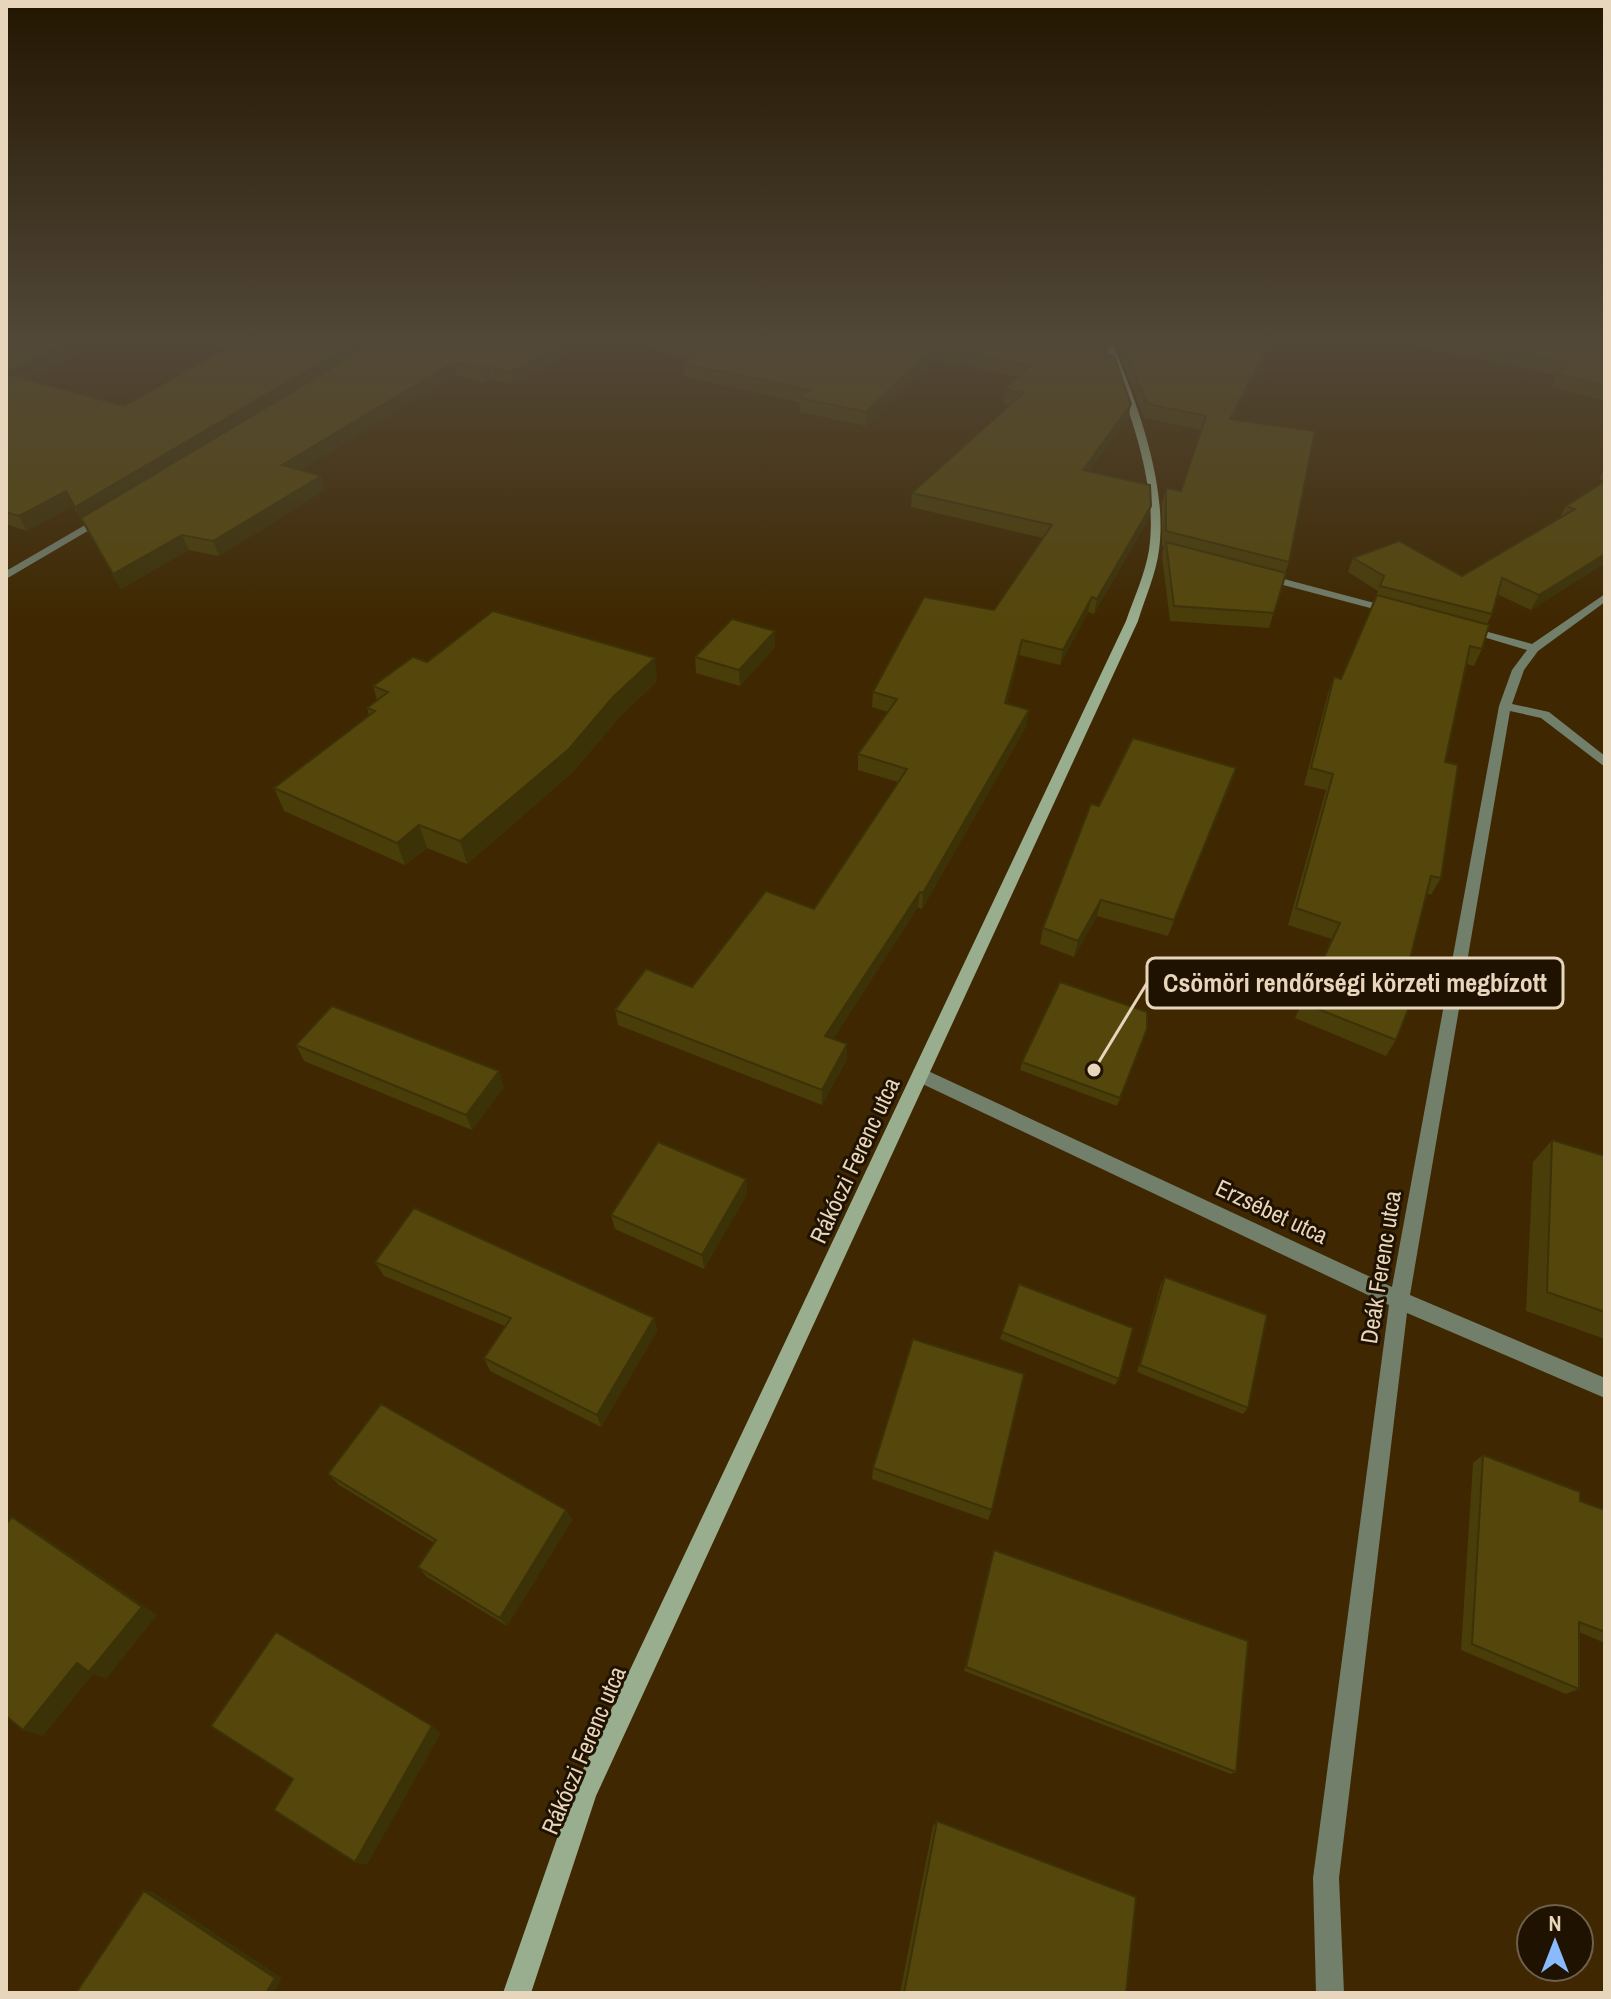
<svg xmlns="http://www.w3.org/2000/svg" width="1611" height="1999" viewBox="0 0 1611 1999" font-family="'Archivo Narrow',sans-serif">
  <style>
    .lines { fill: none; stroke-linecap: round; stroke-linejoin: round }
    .street { fill: #727f6b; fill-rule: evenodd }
    .secondary { fill: #99ae8e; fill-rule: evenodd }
    .wall { fill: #493d09 }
    .shaded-wall { fill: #3c3208 }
    .building { fill: #55470b; stroke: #3c3208; stroke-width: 2 }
    .labels { text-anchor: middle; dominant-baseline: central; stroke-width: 6; stroke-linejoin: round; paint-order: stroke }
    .street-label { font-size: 24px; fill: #e7d5bc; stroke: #1f1201 }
    .leader { fill: none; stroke: #e7d5bc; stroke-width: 3 }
    .callout-dot { fill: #e7d5bc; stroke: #1f1201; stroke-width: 3 }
    .callout { fill: #1f1201; stroke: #e7d5bc; stroke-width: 3 }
    .callout-label { font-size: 26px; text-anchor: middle; font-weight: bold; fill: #e7d5bc }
  </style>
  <rect width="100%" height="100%" fill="#3f2801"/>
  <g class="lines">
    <path class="street" d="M 104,514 L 109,517 L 108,519 L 6,579 L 6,571 Z
      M 1265,574 L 1397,609 L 1399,611 L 1393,614 L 1261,579 L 1259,577 Z
      M 1605,594 L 1605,602 L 1538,651 L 1524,670 L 1512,704 L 1549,712 L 1605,756 L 1605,767 L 1541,718 L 1510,711 L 1410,1295 L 1605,1378 L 1605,1398 L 1407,1313 L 1339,1878 L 1344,1993 L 1316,1993 L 1313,1878 L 1389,1305 L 914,1080 L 912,1075 L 914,1070 L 926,1070 L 1392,1287 L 1499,706 L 1512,670 L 1527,650 L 1460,630 L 1466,626 L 1532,644 Z"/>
    <path class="secondary" d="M 1103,340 L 1111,340 C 1136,400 1168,484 1159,550 C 1156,574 1145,598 1138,621 L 596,1796 L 531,1993 L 503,1993 L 576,1784 L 1126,621 C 1134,598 1145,574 1149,550 C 1159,482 1126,402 1103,340 Z"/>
  </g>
  <path class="wall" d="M 6,340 L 95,346 L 25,380 L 124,406 L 229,348 L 192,340 L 593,340 L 512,385 L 491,379 L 484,383 L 457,375 L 301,470 L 325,490 L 219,556 L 189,550 L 121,589 L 73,506 L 27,531 L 6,524 Z
    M 626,340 L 1108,340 L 1109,345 L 1107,355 L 1131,404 L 1128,418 L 1089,471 L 1151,506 L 1148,520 L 1094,614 L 1088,612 L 1060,665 L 1019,655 L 1007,703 L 1027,725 L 922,909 L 918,907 L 833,1039 L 847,1044 L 847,1059 L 822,1105 L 618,1025 L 615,1010 L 692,987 L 814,909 L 898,782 L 858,770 L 858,754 L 888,712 L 872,707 L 873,692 L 994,610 L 1043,538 L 911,507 L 912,493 L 1010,405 L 1003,403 L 1004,389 L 1017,377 L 934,359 L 866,426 L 800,412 L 800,402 L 684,377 L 683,364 L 690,359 Z
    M 1114,340 L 1274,340 L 1233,419 L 1289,562 L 1285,573 L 1286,573 L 1269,628 L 1170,621 L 1162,556 L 1164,546 L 1162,546 L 1162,503 L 1166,488 L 1181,491 L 1201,430 L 1144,418 Z
    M 1388,340 L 1605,340 L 1605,401 L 1552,387 L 1557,375 Z
    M 1605,468 L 1605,563 L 1531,610 L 1497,594 L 1492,614 L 1487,624 L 1482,649 L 1474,666 L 1467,664 L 1445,762 L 1441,878 L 1431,895 L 1426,893 L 1400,998 L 1396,1040 L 1386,1056 L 1295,1018 L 1332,939 L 1288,925 L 1326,790 L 1304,785 L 1328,693 L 1334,677 L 1341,679 L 1378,591 L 1348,572 L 1353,558 L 1462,576 L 1559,519 L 1566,506 L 1605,481 L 1599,479 Z
    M 775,631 L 775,647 L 740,686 L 696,673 L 695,657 Z
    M 427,662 L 657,681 L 617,720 L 573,772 L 467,864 L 427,848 L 405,865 L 284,811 L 274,788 L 369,715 L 367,708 L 377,700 L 373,686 Z
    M 1236,768 L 1168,936 L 1097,916 L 1074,957 L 1040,944 L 1043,928 L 1099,806 Z
    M 1147,1029 L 1117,1106 L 1020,1070 L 1022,1062 Z
    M 296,1045 L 504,1087 L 472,1130 L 304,1061 Z
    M 1552,1140 L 1605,1156 L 1605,1339 L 1526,1311 L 1533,1162 Z
    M 746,1179 L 747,1194 L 704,1269 L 615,1229 L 611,1215 Z
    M 375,1262 L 654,1318 L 657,1331 L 601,1427 L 490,1371 L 484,1358 L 505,1326 L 384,1276 Z
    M 1165,1277 L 1248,1408 L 1243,1414 L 1137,1372 L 1161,1284 Z
    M 1019,1284 L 1119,1379 L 1115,1385 L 1000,1339 Z
    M 1483,1455 L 1580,1501 L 1605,1510 L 1605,1643 L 1579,1632 L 1579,1689 L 1566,1694 L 1461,1650 L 1473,1463 Z
    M 873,1468 L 992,1510 L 988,1520 L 872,1479 Z
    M 328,1474 L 566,1510 L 572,1520 L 507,1626 L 427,1577 L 418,1567 L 434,1543 L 339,1485 Z
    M 994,1550 L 1236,1772 L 1231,1774 L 964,1671 Z
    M 937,1821 L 1126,1993 L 900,1993 L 933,1826 Z"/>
  <path class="shaded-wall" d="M 74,340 L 93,340 L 95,346 L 9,387 L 6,381 L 6,372 Z
    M 359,340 L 385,340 L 82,522 L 75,507 Z
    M 567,340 L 593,340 L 512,385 L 510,372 Z
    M 1271,340 L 1274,340 L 1226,433 L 1230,419 Z
    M 935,346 L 934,359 L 866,426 L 866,412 Z
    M 454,362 L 457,375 L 287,479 L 282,465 Z
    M 488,366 L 491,379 L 484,383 L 481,369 Z
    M 1131,404 L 1128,418 L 1080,484 L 1083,470 Z
    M 321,476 L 325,490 L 219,556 L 213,541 Z
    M 66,491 L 73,506 L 27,531 L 19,516 Z
    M 1151,506 L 1148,520 L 1094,614 L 1097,599 Z
    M 182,535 L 189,550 L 121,589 L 113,574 Z
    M 1605,554 L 1605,563 L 1531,610 L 1539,595 Z
    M 1092,597 L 1088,612 L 1060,665 L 1063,650 Z
    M 775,631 L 775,647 L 740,686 L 739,670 Z
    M 1022,640 L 1019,655 L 1003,718 L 1005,703 Z
    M 655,658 L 657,681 L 617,720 L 573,772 L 467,864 L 460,841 Z
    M 1029,710 L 1027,725 L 922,909 L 923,893 Z
    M 1236,768 L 1231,784 L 1168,936 L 1174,920 Z
    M 419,825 L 427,848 L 405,865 L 397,843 Z
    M 920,892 L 918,907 L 825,1051 L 825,1036 Z
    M 1101,900 L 1097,916 L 1074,957 L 1078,941 Z
    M 847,1044 L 847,1059 L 822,1105 L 822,1090 Z
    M 499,1071 L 504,1087 L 472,1130 L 466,1115 Z
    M 746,1179 L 747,1194 L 704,1269 L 702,1255 Z
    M 654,1318 L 657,1331 L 601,1427 L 597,1415 Z
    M 566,1510 L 572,1520 L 507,1626 L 500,1618 Z
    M 12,1517 L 30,1527 L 157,1615 L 106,1679 L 93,1674 L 43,1736 L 23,1730 L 77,1663 Z
    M 432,1726 L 441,1733 L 367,1865 L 355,1862 Z
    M 144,1891 L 153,1892 L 282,1978 L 274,1993 L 266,1993 Z"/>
  <path class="building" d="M 6,340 L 74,340 L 6,372 Z
    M 243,340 L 359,340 L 75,507 L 66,491 L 19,516 L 6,512 L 6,374 L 124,406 Z
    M 379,340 L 567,340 L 510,372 L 488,366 L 481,369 L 454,362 L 282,465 L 321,476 L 213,541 L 182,535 L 113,574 L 81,518 Z
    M 670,340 L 1049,340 L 1114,356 L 1131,404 L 1083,470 L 1150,485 L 1151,506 L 1097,599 L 1092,597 L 1063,650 L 1022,640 L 1005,703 L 1029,710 L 923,893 L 920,892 L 825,1036 L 847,1044 L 822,1090 L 615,1010 L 646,969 L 692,987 L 766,891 L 814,909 L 907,769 L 858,754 L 897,699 L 873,692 L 924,597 L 994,610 L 1052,525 L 912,493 L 1023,393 L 1004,389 L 1029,366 L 935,346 L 866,412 L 800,398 L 809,390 L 683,364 L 704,349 Z
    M 1088,340 L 1108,340 L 1109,345 Z
    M 1121,340 L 1271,340 L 1230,419 L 1315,431 L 1289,562 L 1166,531 L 1166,488 L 1181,491 L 1206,416 L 1147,404 Z
    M 1455,340 L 1578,340 L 1605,347 L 1605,386 L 1558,374 L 1568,363 Z
    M 1605,481 L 1605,554 L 1539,595 L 1502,578 L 1492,614 L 1380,586 L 1384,576 L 1353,558 L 1399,541 L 1462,576 L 1575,509 L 1566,506 Z
    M 1166,542 L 1286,573 L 1274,613 L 1174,606 Z
    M 1377,595 L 1489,625 L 1482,649 L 1470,646 L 1445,762 L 1458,765 L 1441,878 L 1431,876 L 1400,998 L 1411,1002 L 1396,1040 L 1303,1003 L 1340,923 L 1296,908 L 1333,774 L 1311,768 L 1334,677 L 1341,679 Z
    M 493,611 L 655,658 L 613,697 L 569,749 L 460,841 L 419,825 L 397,843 L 274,788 L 375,711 L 367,708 L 388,692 L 373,686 L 413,657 L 427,662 Z
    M 732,619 L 775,631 L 739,670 L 695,657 Z
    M 1133,738 L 1236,768 L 1174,920 L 1101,900 L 1078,941 L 1043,928 L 1091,804 L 1099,806 Z
    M 1060,982 L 1147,1012 L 1147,1029 L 1120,1098 L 1022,1062 Z
    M 332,1006 L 499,1071 L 466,1115 L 296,1045 Z
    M 1552,1140 L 1605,1156 L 1605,1312 L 1547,1292 Z
    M 658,1142 L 746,1179 L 702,1255 L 611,1215 Z
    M 414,1208 L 654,1318 L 597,1415 L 484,1358 L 511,1318 L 375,1262 Z
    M 1165,1277 L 1267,1315 L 1248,1408 L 1140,1365 Z
    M 1019,1284 L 1133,1328 L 1119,1379 L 1002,1332 Z
    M 913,1339 L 1024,1374 L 992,1510 L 873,1468 Z
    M 381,1404 L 566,1510 L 500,1618 L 418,1567 L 436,1540 L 328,1474 Z
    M 1483,1455 L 1580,1492 L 1580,1501 L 1605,1510 L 1605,1632 L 1579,1622 L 1579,1689 L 1472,1644 Z
    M 12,1517 L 142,1607 L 89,1672 L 77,1663 L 23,1730 L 6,1716 L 6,1524 Z
    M 994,1550 L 1248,1641 L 1236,1772 L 966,1667 Z
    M 276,1632 L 432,1726 L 355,1862 L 274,1810 L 293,1779 L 211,1726 Z
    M 937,1821 L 1136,1897 L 1126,1993 L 904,1993 Z
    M 144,1891 L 275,1978 L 266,1993 L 76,1993 Z"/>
  <linearGradient id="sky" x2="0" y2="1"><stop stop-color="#231601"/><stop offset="0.55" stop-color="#524838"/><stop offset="1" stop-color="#524838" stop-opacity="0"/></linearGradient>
  <rect width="1611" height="620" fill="url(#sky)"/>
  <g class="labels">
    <g class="street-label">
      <text transform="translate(854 1160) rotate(-65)">Rákóczi Ferenc utca</text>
      <text transform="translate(1272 1211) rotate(25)">Erzsébet utca</text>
      <text transform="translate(1380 1267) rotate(-81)">Deák Ferenc utca</text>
      <text transform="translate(583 1750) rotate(-67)">Rákóczi Ferenc utca</text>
    </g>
  </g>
  <path class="leader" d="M1094 1070L1147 983"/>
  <circle class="callout-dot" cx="1094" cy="1070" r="8"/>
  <rect class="callout" x="1147" y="958" width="416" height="50" rx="8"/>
  <g class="callout-label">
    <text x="1355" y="992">Csömöri rendőrségi körzeti megbízott</text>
  </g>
  <rect width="1611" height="1999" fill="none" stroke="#e7d5bc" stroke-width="16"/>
  <g transform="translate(1555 1943)"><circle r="38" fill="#1f1201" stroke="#6f604c" stroke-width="2"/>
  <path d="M0-6L14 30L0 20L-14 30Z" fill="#88bafc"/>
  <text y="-12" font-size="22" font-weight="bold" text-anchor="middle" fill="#e7d5bc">N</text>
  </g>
</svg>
